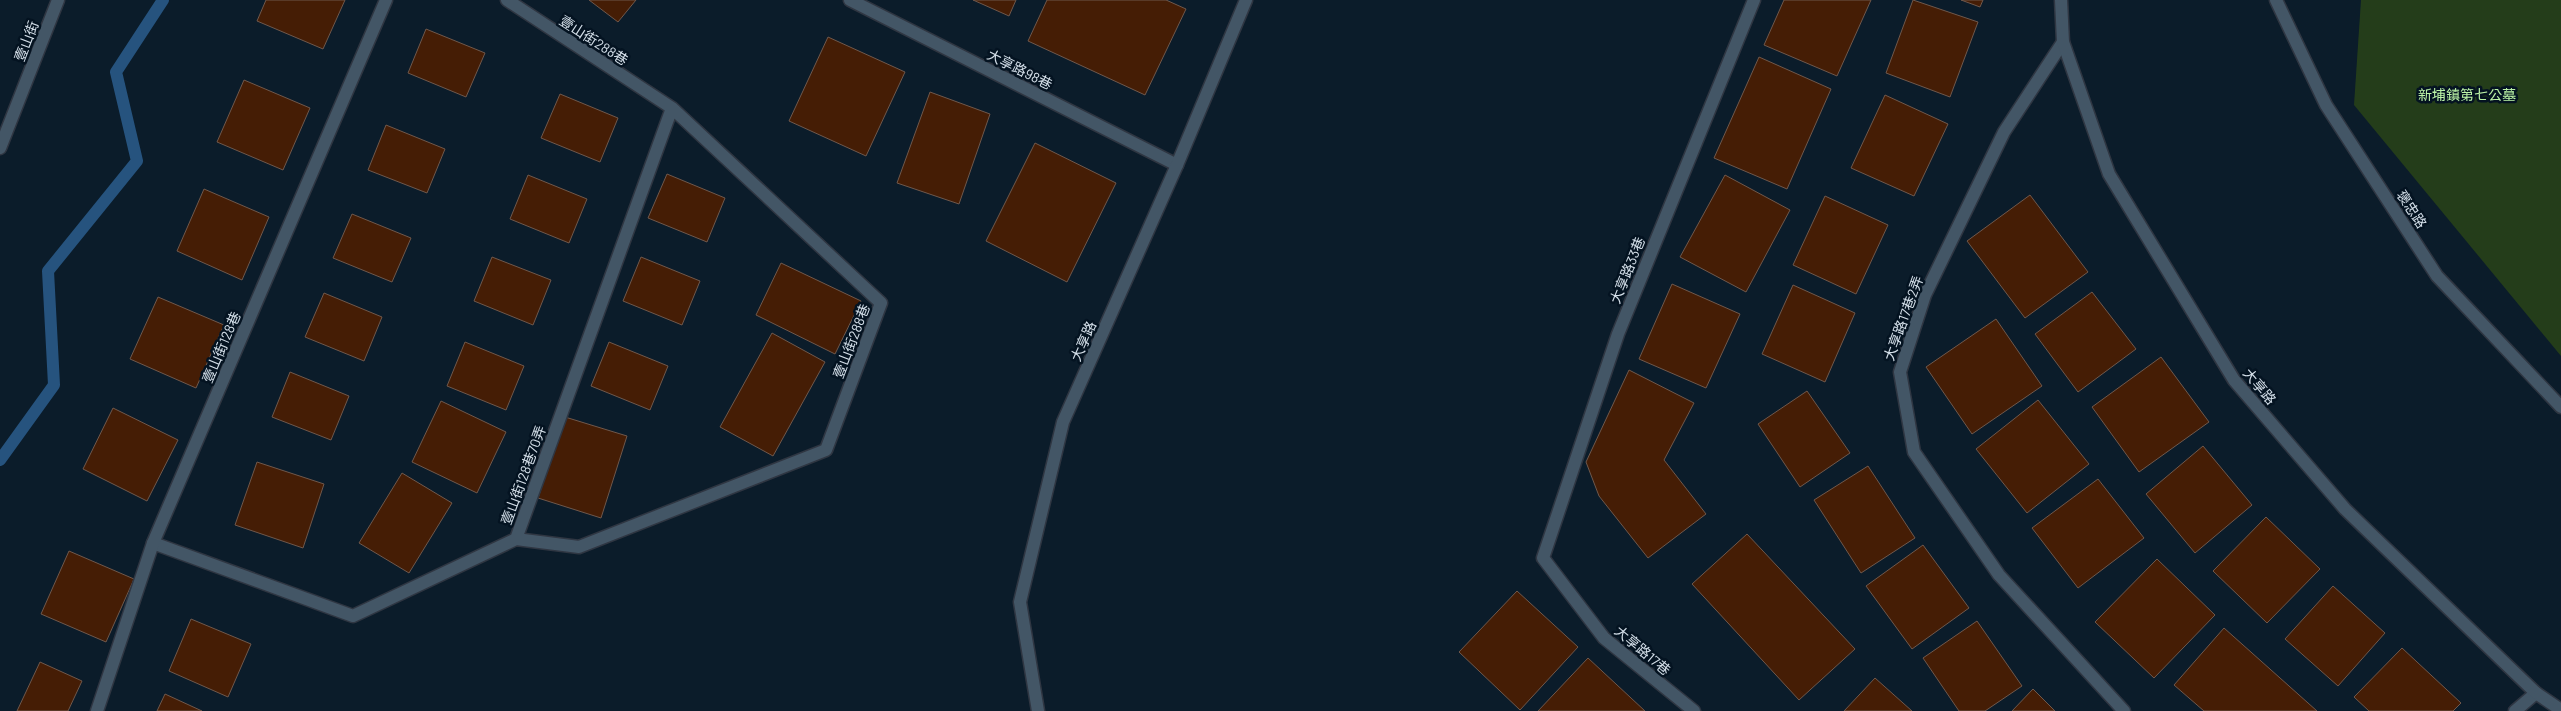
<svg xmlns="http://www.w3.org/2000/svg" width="2561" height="711" viewBox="0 0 2561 711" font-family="Barlow,'Noto Sans TC',sans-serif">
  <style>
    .green { fill: #243d1a }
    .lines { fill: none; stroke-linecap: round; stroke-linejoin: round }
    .stream { stroke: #26537e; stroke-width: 12 }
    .building { fill: #451d05; stroke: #6f584c }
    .lane-casing { stroke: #2f3642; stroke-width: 15 }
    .street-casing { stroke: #2f3642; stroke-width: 15 }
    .lane { stroke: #435666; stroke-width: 12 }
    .street { stroke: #435666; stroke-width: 12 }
    .labels { text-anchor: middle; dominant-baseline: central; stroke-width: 5; stroke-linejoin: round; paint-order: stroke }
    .street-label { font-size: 14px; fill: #d5e0ea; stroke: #041321 }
    .park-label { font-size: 14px; fill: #bdf5a7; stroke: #041321 }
  </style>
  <rect width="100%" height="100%" fill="#0b1c2a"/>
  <path class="green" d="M 2361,0 L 2561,0 L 2561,356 L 2354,105 Z"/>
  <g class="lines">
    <path class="stream" d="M 0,460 L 54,385 L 48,271 L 137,161 L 116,72 L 163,0"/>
  </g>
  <path class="building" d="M 266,0 L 345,0 L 323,49 L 257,21 Z
    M 589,0 L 636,0 L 618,22 Z
    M 973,0 L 1016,0 L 1009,16 Z
    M 1047,0 L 1166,0 L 1186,9 L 1145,95 L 1028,41 Z
    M 1784,0 L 1871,0 L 1837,76 L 1764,45 Z
    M 1913,0 L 1978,22 L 1950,97 L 1886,73 Z
    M 1961,0 L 1983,0 L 1980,7 Z
    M 426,29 L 485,53 L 466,97 L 408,73 Z
    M 828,37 L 905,72 L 866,156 L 789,121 Z
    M 1759,57 L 1831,89 L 1787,189 L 1714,158 Z
    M 244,80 L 310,108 L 283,170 L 217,142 Z
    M 930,92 L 990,114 L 959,204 L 897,183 Z
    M 560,94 L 618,118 L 600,162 L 541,138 Z
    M 1885,95 L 1948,124 L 1914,196 L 1851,168 Z
    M 386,125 L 445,149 L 427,193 L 368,170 Z
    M 1035,143 L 1116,183 L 1067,282 L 986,241 Z
    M 667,174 L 725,198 L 707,242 L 648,218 Z
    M 528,175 L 587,199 L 569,243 L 510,219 Z
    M 1725,175 L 1790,210 L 1746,292 L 1680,257 Z
    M 204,189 L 269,217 L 242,280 L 177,251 Z
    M 2030,195 L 2088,272 L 2025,318 L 1967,241 Z
    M 1825,196 L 1888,225 L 1856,294 L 1793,265 Z
    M 352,214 L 411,238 L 392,282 L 333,258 Z
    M 492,257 L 551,280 L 533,325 L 474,301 Z
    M 641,257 L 700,281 L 682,325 L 623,301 Z
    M 781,263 L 861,301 L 835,354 L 756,315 Z
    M 1672,284 L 1740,314 L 1706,388 L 1639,359 Z
    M 1793,285 L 1855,313 L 1825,382 L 1762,354 Z
    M 2092,292 L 2136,349 L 2078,392 L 2035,334 Z
    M 324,293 L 382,317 L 364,361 L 305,337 Z
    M 158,297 L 224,325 L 196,388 L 130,359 Z
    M 1996,319 L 2042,386 L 1972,434 L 1926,367 Z
    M 772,333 L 825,362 L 773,456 L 720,427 Z
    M 465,342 L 524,366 L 506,410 L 447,386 Z
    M 609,342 L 668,366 L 650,410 L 591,386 Z
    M 2161,357 L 2209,422 L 2139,472 L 2092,407 Z
    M 1629,370 L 1694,403 L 1664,460 L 1706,514 L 1648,558 L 1599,496 L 1586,462 Z
    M 290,372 L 349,396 L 331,440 L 272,417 Z
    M 1807,391 L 1850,453 L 1800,487 L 1758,424 Z
    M 2038,400 L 2089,464 L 2027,513 L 1976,449 Z
    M 441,401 L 506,432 L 477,493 L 412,462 Z
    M 113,408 L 178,440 L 147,501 L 83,469 Z
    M 565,417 L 627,436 L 601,518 L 538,498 Z
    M 2203,446 L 2252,505 L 2195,553 L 2146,494 Z
    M 257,462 L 324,484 L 303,548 L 235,525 Z
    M 1868,466 L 1915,538 L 1861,573 L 1814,500 Z
    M 402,473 L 452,503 L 409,573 L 359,543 Z
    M 2098,479 L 2144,538 L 2078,588 L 2032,528 Z
    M 2266,517 L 2320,569 L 2267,623 L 2213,571 Z
    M 1747,534 L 1855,649 L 1799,700 L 1692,584 Z
    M 1923,545 L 1969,608 L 1912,649 L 1866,586 Z
    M 69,551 L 134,579 L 106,642 L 41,614 Z
    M 2157,559 L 2215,615 L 2154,678 L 2095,622 Z
    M 2333,586 L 2385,633 L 2338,686 L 2285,639 Z
    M 1517,591 L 1578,647 L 1520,710 L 1459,652 Z
    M 191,619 L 251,644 L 228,697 L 169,671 Z
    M 1977,621 L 2022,686 L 1985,711 L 1959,711 L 1923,658 Z
    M 2224,628 L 2317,711 L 2204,711 L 2174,685 Z
    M 2402,648 L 2461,703 L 2453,711 L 2369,711 L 2354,697 Z
    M 1588,658 L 1645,711 L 1538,711 Z
    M 40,662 L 82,681 L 68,711 L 17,711 Z
    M 1875,678 L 1912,711 L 1844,711 Z
    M 2033,689 L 2055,711 L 2012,711 Z
    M 165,694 L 202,711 L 157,711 Z"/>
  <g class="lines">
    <g class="lane-casing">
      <path id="lane" d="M 507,0 L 672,108 L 881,303 L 826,450 L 579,547 L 516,539
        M 850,0 L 1177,165
        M 2063,42 L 2004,132 L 1925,295 L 1900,372 L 1914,452 L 1999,575 L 2124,711
        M 153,543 L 353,616 L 516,539 L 672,108
        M 1694,711 L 1604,638 L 1543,558 L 1618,334 L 1754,0
        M 2515,711 L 2536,693"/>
    </g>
    <g class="street-casing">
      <path id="street" d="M 2061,0 L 2063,42 L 2109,174 L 2234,380 L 2345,509 L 2536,693 L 2561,710
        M 2276,0 L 2326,105 L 2437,276 L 2561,407
        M 0,148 L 58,0
        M 97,711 L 153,543 L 386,0
        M 1038,711 L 1020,602 L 1063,422 L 1177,165 L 1246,0"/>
    </g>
    <use href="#lane" class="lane"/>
    <use href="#street" class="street"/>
  </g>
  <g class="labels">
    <g class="street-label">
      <text transform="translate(594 40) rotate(33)">壹山街288巷</text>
      <text transform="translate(26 41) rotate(-69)">壹山街</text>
      <text transform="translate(1020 69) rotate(27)">大享路98巷</text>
      <text transform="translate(2412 209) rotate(57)">褒忠路</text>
      <text transform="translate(1627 270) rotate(-68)">大享路33巷</text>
      <text transform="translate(1903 318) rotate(-70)">大享路17巷2弄</text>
      <text transform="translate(851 341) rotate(-69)">壹山街288巷</text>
      <text transform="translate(1083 341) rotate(-66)">大享路</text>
      <text transform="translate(221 347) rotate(-67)">壹山街128巷</text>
      <text transform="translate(2260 386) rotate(50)">大享路</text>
      <text transform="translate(523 475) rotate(-70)">壹山街128巷70弄</text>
      <text transform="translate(1643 650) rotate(40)">大享路17巷</text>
    </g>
    <g class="park-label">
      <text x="2467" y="94">新埔鎮第七公墓</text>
    </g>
  </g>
</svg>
